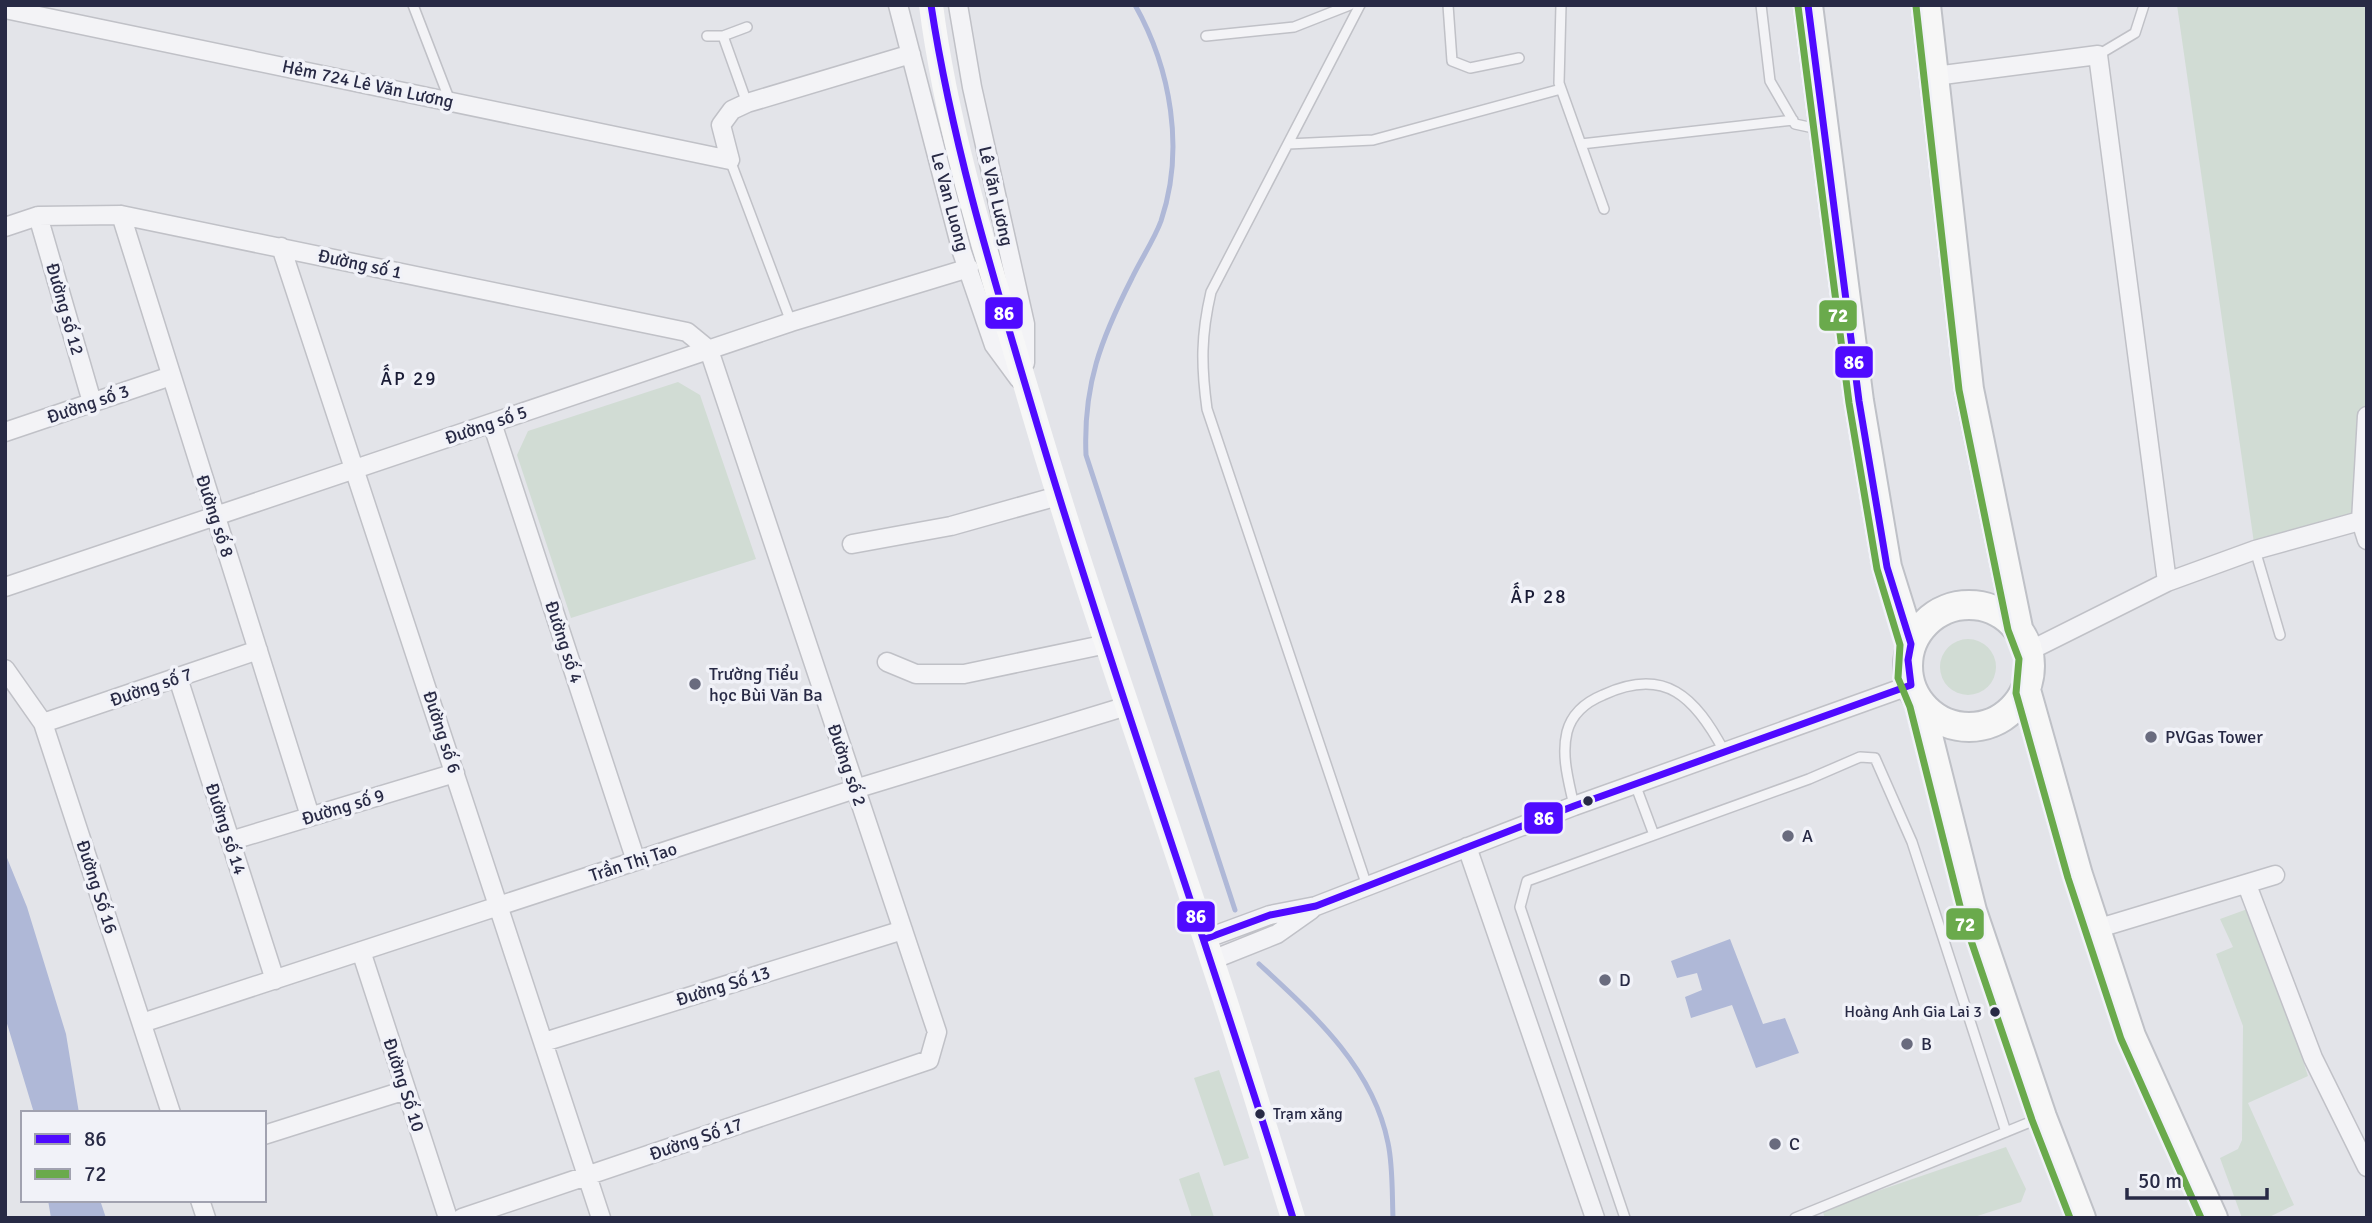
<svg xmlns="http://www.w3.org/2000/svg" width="2372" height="1223" viewBox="0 0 2372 1223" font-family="Signika,sans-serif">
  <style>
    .green { fill: #d1dcd4 }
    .water { fill: #afb8d7 }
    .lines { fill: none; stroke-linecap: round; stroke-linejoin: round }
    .stream { stroke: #afb8d7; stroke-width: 5 }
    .lane-casing { stroke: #c0c1c7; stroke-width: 12 }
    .street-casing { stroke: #c0c1c7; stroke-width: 21 }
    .primary-casing { stroke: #bfc1c7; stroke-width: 32 }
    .lane { stroke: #f3f3f6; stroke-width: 9 }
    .street { stroke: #f3f3f6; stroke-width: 18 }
    .secondary { stroke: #f7f7f7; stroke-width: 24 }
    .primary { stroke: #f7f7f7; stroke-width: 28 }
    .bus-1-casing { stroke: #f1f2f8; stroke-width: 12 }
    .bus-2-casing { stroke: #f1f2f8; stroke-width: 12 }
    .bus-1 { stroke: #4f0aff; stroke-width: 7 }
    .bus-2 { stroke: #6aaa4c; stroke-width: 7 }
    .poi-dot { fill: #696b7e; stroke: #f1f2f8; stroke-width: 2.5 }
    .bus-dot { fill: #282a45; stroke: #f1f2f8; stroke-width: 2.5 }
    .labels { text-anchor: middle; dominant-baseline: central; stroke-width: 7; stroke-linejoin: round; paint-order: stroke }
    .bus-label { font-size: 16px; fill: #282a45; stroke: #f1f2f8; text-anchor: end }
    .street-label { font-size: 18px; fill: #282a45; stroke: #f1f2f8 }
    .poi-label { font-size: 18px; fill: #282a45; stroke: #f1f2f8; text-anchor: start }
    .neighbourhood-label { font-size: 19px; letter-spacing: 2px; fill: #1a1c36; stroke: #f1f2f8 }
    .line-badge { stroke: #f1f2f8; stroke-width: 2.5 }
    .badge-label { font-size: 19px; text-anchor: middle; font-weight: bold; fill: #fff }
  </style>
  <rect width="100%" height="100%" fill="#e3e4e9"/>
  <path class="green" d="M 2177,5 L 2367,5 L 2367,420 L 2361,521 L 2255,550 Z
    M 678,382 L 700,395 L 756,559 L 571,618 L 517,455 L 528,431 Z
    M1940 667a28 28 0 1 1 56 0a28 28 0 1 1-56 0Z
    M 2253,907 L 2308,1076 L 2248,1103 L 2294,1205 L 2267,1218 L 2242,1218 L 2220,1158 L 2238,1149 L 2242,1140 L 2243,1026 L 2216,954 L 2233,947 L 2220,919 Z
    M 1219,1070 L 1249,1158 L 1224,1166 L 1194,1078 Z
    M 2006,1147 L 2026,1189 L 2021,1202 L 1971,1218 L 1825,1218 L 1822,1210 Z
    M 1199,1172 L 1214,1217 L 1213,1218 L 1192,1218 L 1179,1179 Z"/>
  <path class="water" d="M 5,853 L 27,907 L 66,1034 L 79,1113 L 34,1113 L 5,1017 Z
    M 1730,939 L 1763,1024 L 1785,1018 L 1799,1053 L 1756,1068 L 1732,1005 L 1691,1018 L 1685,997 L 1702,990 L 1697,973 L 1677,978 L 1671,961 Z
    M 48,1200 L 100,1200 L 106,1218 L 51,1218 Z"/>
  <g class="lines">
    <path class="stream" d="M 1135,5 C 1171,69 1185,150 1161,221 C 1154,240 1141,259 1132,278 C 1101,339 1083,385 1086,455 L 1235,910
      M 1259,964 C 1313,1014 1373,1067 1388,1143 C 1393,1166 1392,1194 1393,1218"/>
    <g class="lane-casing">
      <path id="lane" d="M 413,5 L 450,101
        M 1360,5 L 1211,292 C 1201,335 1201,365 1207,409 L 1367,886
        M 1448,5 L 1452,61 L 1470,68 L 1519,58
        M 1561,5 L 1559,83 L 1604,209
        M 1761,5 L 1770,81 L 1795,124 L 1818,129
        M 747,27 L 723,36 L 747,103
        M 707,36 L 723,36
        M 1206,36 L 1294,27 L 1350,5
        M 2098,55 L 2135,33 L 2144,5
        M 1288,144 L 1373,140 L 1561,89
        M 1581,144 L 1793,120
        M 730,160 L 791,322
        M 2255,550 L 2280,635
        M 1635,784 L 1654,835
        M 1574,806 C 1569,782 1561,757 1567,732 C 1572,713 1586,702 1603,695 C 1665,666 1695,697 1724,751
        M 1625,1218 L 1520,907 L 1527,881 L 1809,779 L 1860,757 L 1875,758 L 1912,842 L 2006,1132
        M 1795,1218 L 2040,1118"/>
    </g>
    <g class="street-casing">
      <path id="street" d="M 898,5 L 962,252 L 994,345 L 1019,379
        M 958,5 L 972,87 L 1025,324 L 1025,363
        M 5,9 L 730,160 L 721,125 L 732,110 L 747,103 L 911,54
        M 1935,76 L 2098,55 L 2167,582
        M 121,215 L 310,816
        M 38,216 L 92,402
        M 5,227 L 38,216 L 121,215 L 687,332 L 709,350 L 937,1032 L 929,1060 L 462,1218
        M 281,247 L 601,1218
        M 2367,416 L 2361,521 L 2367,540
        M 492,423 L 636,861
        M 5,432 L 171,376
        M 852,544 L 951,526 L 1058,496
        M 5,587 L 791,322 L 969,268
        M 2029,651 L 2167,582 L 2255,550 L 2367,519
        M 887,662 L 916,674 L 964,674 L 1107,644
        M 5,669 L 43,723 L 171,1113
        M 178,678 L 275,980
        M 43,723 L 258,650
        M 230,841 L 455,773
        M 1467,847 L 1595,1218
        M 2247,885 L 2313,1058 L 2367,1167
        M 2096,929 L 2275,875
        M 1205,939 L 1270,915 L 1316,906 L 1574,806 L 1911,685
        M 361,951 L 448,1218
        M 1212,960 L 1277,934 L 1311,910
        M 142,1023 L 855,789 L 1127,706
        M 544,1042 L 903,930
        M 264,1135 L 406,1090
        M 200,1200 L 206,1218"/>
    </g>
    <g class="primary-casing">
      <path id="primary" d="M 1808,5 L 1859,401 L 1887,567 L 1911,644
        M 1926,5 L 1969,389 L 2018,628
        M1908 666a61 61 0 1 1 122 0a61 61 0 1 1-122 0Z
        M 2026,690 L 2078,875 L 2131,1036 L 2213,1218
        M 1920,704 L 1972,911 L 2042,1117 L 2081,1218"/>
    </g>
    <use href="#lane" class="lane"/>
    <use href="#street" class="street"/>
    <path class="secondary" d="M 931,5 C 948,138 990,266 1028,394 C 1083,583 1150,769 1211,957 C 1240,1043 1266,1131 1293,1218"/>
    <use href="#primary" class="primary"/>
    <g class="bus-1-casing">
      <path id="bus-1" d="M 931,5 C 953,149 996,286 1037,424 C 1117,691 1211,952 1293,1218
        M 1205,939 L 1270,915 L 1316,906 L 1574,806 L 1911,685 L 1908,660 L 1911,644 L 1887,567 L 1859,401 L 1808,5"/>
    </g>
    <g class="bus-2-casing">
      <path id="bus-2" d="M 1798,6 L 1849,403 L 1877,569 L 1900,645 L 1898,678 L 1910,707 L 1962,914 L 2032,1120 L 2070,1218
        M 1916,6 L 1959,390 L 2008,630 L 2019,659 L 2016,693 L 2068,878 L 2121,1039 L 2201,1218"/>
    </g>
    <use href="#bus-1" class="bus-1"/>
    <use href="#bus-2" class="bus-2"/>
  </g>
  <g class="poi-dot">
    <circle cx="695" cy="684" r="7"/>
    <circle cx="2151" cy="737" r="7"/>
    <circle cx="1788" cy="836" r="7"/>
    <circle cx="1605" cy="980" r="7"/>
    <circle cx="1907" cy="1044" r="7"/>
    <circle cx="1775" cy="1144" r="7"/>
  </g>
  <g class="bus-dot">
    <circle cx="1588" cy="801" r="6"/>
    <circle cx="1995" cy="1012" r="6"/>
    <circle cx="1260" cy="1114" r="6"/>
  </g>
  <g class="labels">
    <g class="bus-label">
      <text x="1982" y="1012">Hoàng Anh Gia Lai 3</text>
      <text x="1273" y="1114" text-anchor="start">Trạm xăng</text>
    </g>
    <g class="street-label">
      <text transform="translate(368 84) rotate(12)">Hẻm 724 Lê Văn Lương</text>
      <text transform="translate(996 196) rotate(77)">Lê Văn Lương</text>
      <text transform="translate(950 202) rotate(75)">Le Van Luong</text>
      <text transform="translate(360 264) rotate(12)">Đường số 1</text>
      <text transform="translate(65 309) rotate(74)">Đường số 12</text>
      <text transform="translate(88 404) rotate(-19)">Đường số 3</text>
      <text transform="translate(486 425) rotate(-19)">Đường số 5</text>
      <text transform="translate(215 516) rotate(72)">Đường số 8</text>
      <text transform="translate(564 642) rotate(72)">Đường số 4</text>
      <text transform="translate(151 687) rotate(-19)">Đường số 7</text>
      <text transform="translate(442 732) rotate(72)">Đường số 6</text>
      <text transform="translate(847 765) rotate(71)">Đường số 2</text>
      <text transform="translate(343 807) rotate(-17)">Đường số 9</text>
      <text transform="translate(226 829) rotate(72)">Đường số 14</text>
      <text transform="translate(633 862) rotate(-18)">Trần Thị Tao</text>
      <text transform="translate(97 887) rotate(72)">Đường Số 16</text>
      <text transform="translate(723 986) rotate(-17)">Đường Số 13</text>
      <text transform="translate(404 1085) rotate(72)">Đường Số 10</text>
      <text transform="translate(696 1139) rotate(-19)">Đường Số 17</text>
    </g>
    <g class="poi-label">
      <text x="709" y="674">Trường Tiểu<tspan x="709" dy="21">học Bùi Văn Ba</tspan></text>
      <text x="2165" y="737">PVGas Tower</text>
      <text x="1802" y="836">A</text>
      <text x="1619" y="980">D</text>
      <text x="1921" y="1044">B</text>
      <text x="1789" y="1144">C</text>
    </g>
    <g class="neighbourhood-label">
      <text x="409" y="379">ẤP 29</text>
      <text x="1539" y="597">ẤP 28</text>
    </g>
  </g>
  <g class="line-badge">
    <rect x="984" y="296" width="40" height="34" rx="7" fill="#4f0aff"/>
    <rect x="1818" y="299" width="40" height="33" rx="7" fill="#6aaa4c"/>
    <rect x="1834" y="345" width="40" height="34" rx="7" fill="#4f0aff"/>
    <rect x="1523" y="801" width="41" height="34" rx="7" fill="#4f0aff"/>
    <rect x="1176" y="900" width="40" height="33" rx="7" fill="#4f0aff"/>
    <rect x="1945" y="907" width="40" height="34" rx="7" fill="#6aaa4c"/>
  </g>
  <g class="badge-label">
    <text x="1004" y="320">86</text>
    <text x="1838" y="322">72</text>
    <text x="1854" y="369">86</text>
    <text x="1544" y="825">86</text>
    <text x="1196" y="923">86</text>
    <text x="1965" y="931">72</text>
  </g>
  <rect width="2372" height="1223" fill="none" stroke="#282a45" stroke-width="14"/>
  <rect x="21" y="1111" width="245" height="91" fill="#f1f2f8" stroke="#a1a2b0" stroke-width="2"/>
  <rect x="35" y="1134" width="35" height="10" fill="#4f0aff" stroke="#a1a2b0" stroke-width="2"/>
  <text x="84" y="1146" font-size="21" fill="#282a45">86</text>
  <rect x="35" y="1169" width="35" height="10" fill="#6aaa4c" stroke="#a1a2b0" stroke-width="2"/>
  <text x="84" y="1181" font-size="21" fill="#282a45">72</text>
  <path d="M2127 1188v10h140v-10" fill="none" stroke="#282a45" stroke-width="3.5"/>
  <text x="2138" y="1188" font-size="21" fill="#282a45" stroke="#f1f2f8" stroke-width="5" paint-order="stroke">50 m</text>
</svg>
